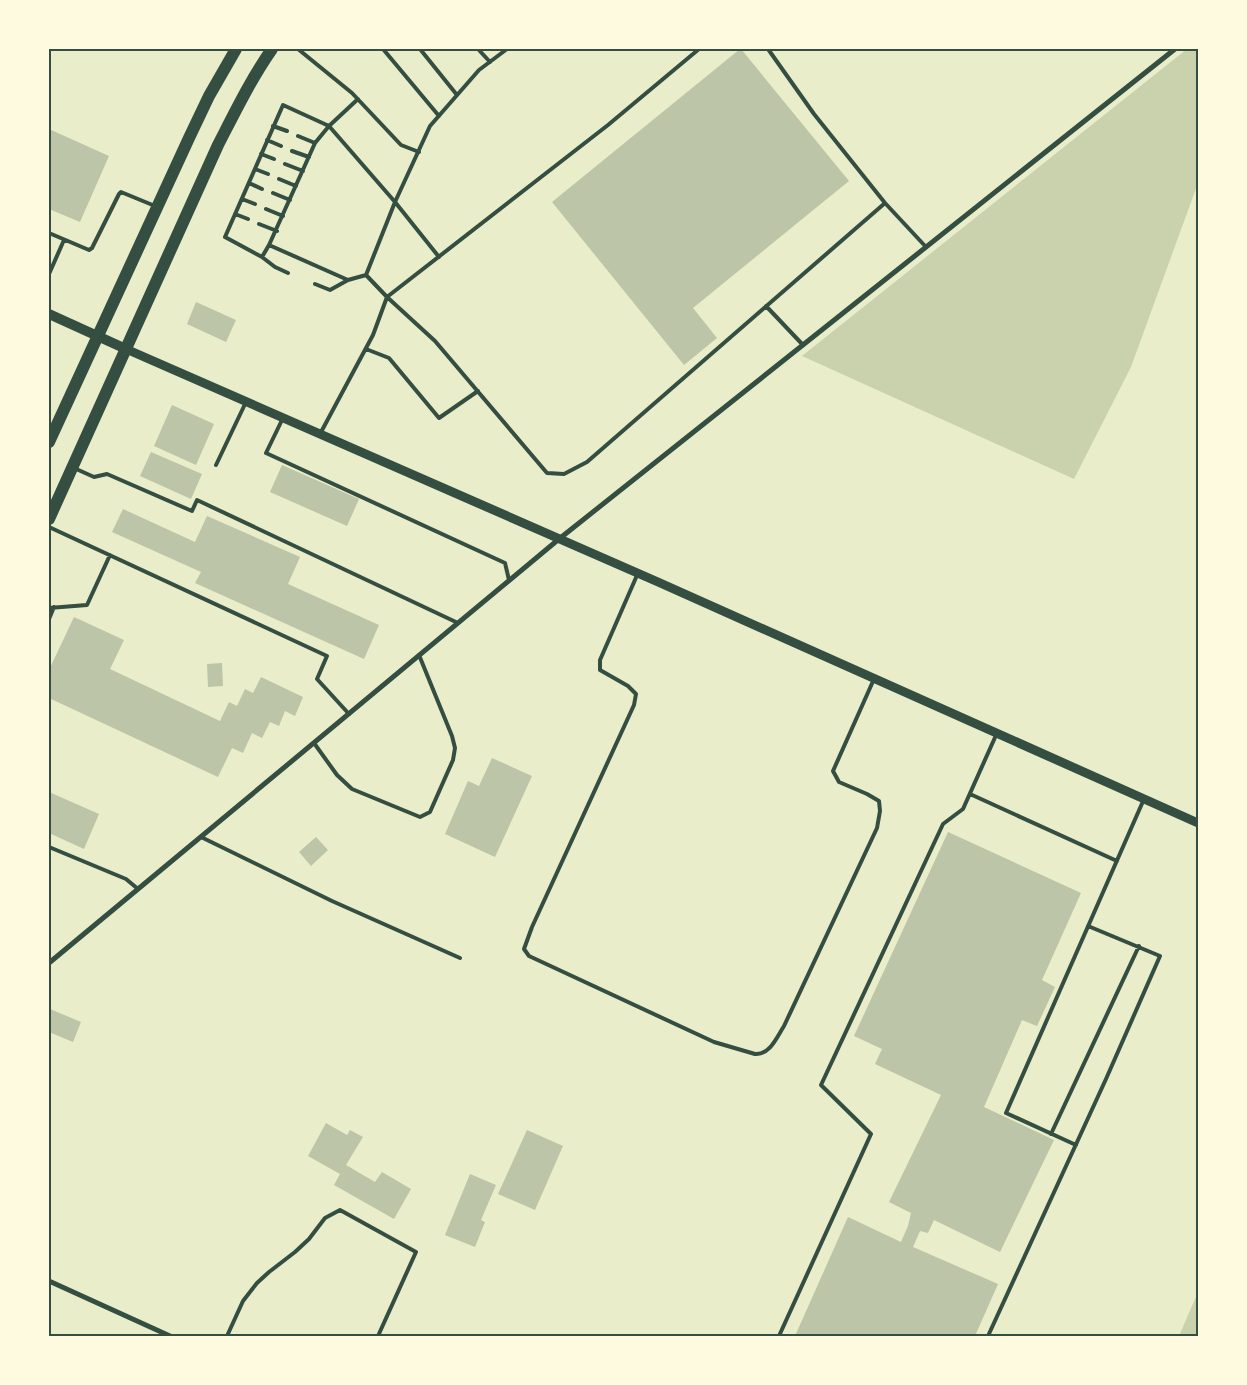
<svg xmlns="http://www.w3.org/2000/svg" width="1247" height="1385" viewBox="0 0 1247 1385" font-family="'PT Sans',sans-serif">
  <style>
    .green { fill: #cad2ad }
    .building { fill: #bcc5a7 }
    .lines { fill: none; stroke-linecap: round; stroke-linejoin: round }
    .service { stroke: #344e41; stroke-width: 4 }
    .minor { stroke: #344e41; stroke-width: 5 }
    .tertiary { stroke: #344e41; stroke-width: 9 }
    .secondary { stroke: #344e41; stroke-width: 10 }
    .trunk { stroke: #344e41; stroke-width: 12 }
    .neatline { fill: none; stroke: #344e41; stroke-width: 2 }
  </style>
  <rect width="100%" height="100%" fill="#e9edc9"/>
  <path class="green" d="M 1187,49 L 1198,49 L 1198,183 L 1131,367 L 1074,479 L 802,356 Z
    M 1198,1292 L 1198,1336 L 1179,1336 Z"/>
  <path class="building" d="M 740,49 L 741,49 L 849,181 L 693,308 L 717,338 L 684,365 L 552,202 Z
    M 49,129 L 109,156 L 80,222 L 49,209 Z
    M 196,302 L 236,320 L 226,342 L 187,324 Z
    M 172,405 L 214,424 L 196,465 L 154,446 Z
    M 151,452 L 202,474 L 191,499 L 140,476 Z
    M 282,465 L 359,499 L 347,526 L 270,492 Z
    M 123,509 L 195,542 L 207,516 L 300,557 L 288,584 L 379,625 L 364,659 L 195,583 L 201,572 L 112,532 Z
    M 74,617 L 124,640 L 110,669 L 220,721 L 229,702 L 237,706 L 245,689 L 253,693 L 261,677 L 303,697 L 295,716 L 285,711 L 279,726 L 270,722 L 262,738 L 252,733 L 243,753 L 232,748 L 218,777 L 49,698 L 49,670 Z
    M 222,663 L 223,686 L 208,687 L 207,664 Z
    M 492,758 L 532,776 L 495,857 L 445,834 L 468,781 L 479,786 Z
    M 49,792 L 99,814 L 84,849 L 49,833 Z
    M 948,832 L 1081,893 L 1042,980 L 1055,987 L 1037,1026 L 1022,1020 L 984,1107 L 1054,1140 L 1000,1252 L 934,1220 L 928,1233 L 920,1231 L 913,1247 L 998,1284 L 975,1336 L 795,1336 L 848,1217 L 901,1242 L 908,1226 L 911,1213 L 889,1202 L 941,1095 L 875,1064 L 882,1049 L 854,1036 Z
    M 316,837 L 328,850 L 311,866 L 299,852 Z
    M 50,1009 L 81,1022 L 73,1042 L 49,1032 L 49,1013 Z
    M 326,1123 L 347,1135 L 350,1130 L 363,1137 L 346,1165 L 375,1182 L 382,1172 L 411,1189 L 394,1219 L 334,1185 L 340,1174 L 308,1156 Z
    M 527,1130 L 563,1146 L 535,1210 L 498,1194 Z
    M 470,1174 L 496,1185 L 481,1220 L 485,1222 L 475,1247 L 445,1235 Z"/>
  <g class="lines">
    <path class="service" d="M 298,49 L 352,93 L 401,145 L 419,152
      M 383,49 L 439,116
      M 420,49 L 457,95
      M 478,49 L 490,62
      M 699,49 L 608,125 L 387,297 L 435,341 L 547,473 L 564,474 L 587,462 L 885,203
      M 768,49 L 814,114 L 885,203 L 926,247
      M 358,99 L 329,126 L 395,202 L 439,257
      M 273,126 L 287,131
      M 298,136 L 315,143
      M 267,140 L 281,146
      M 292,151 L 309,157
      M 261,154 L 274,159
      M 285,164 L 303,171
      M 255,169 L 268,174
      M 279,179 L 296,186
      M 249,183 L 262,189
      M 273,193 L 290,200
      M 242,199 L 255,204
      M 266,209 L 283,216
      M 235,214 L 248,219
      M 259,224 L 277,231
      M 49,233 L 89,250 L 92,248 L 119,194 L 121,192 L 155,206
      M 269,245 L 315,143 L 329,126 L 283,105 L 225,237 L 262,257 L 269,245 L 348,280 L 366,275
      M 262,257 L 275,267 L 288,273
      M 49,274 L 64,240
      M 315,284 L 330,290 L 348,280
      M 766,306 L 803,345
      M 366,349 L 389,358 L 439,418 L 478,391
      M 283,418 L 266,453 L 505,563 L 509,580
      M 320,434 L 373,335 L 387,297 L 366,275 L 395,202 L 430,126 L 479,70 L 507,49
      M 216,465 L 246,402
      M 74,468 L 94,477 L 107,474 L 192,511 L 197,500 L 458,623
      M 49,527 L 327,656 L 317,679 L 349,714
      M 638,573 L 600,660 L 600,670 L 628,686 L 636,694 L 634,705 L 532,927 L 524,949 L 529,956 L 714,1042 L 755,1054 C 770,1055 777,1037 784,1026 L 877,828 L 880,811 L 879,801 L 867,794 L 839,782 L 833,771 L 874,679
      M 49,608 L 87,605 L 110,555
      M 49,619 L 54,607
      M 314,743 L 337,775 L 352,789 L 420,817 L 430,812 L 453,760 L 455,748 L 452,736 L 419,655
      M 970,794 L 1117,861
      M 201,837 L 332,901 L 460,958
      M 49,847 L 126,879 L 138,889
      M 1051,1134 L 1139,946
      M 1076,1145 L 1006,1113 L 1144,799
      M 227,1336 L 243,1301 L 257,1283 L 269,1272 L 295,1252 L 309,1239 L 325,1218 L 340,1210 L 416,1252 L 378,1336
      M 779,1336 L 871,1134 L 821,1085 L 943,824 L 963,809 L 997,733
      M 988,1336 L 1106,1079 L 1160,956 L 1088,926"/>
    <path class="minor" d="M 49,963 L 559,539 L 1175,49
      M 49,1281 L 170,1336"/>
    <path class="tertiary" d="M 126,349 L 658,582 L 1198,823"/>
    <path class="secondary" d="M 49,314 L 126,349"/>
    <path class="trunk" d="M 49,442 L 189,138 L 209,96 L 236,49
      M 49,519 L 218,145 C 235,112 251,79 272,49"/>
  </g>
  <rect width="1247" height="1385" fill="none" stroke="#fefae0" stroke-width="100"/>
  <rect x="50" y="50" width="1147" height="1285" class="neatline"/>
</svg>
